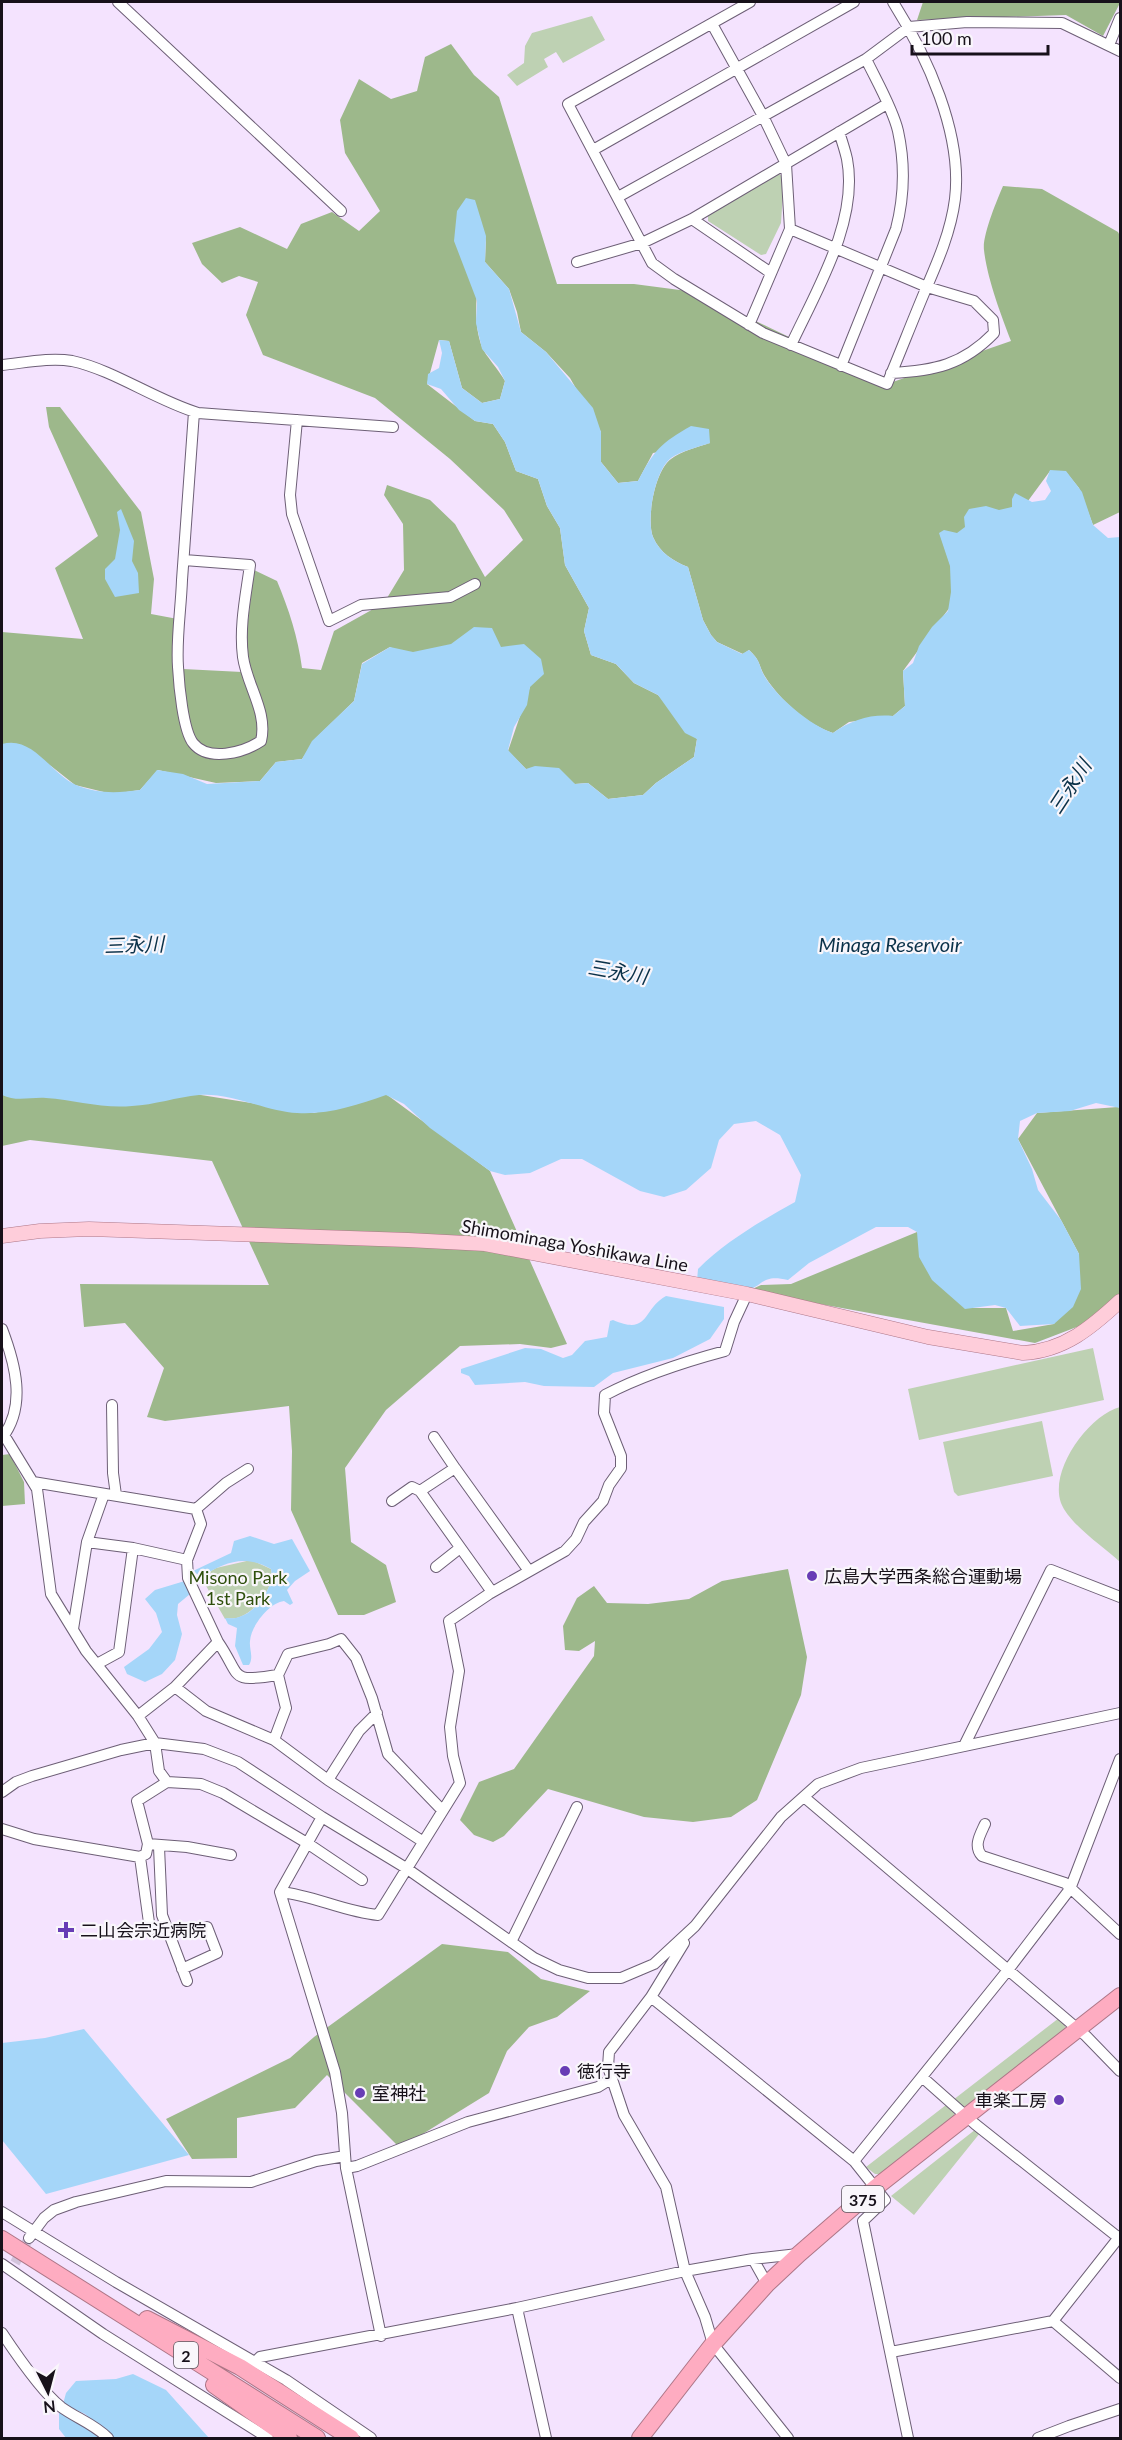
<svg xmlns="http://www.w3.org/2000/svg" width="1122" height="2440" viewBox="0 0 1122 2440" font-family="Lato,'Noto Sans JP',sans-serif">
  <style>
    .green { fill: #bed1b3 }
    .forest { fill: #9db88b }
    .water { fill: #a5d6f9 }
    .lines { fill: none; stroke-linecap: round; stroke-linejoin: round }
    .minor-tunnel { stroke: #d3c4dc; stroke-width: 10; stroke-dasharray: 10 5; stroke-linecap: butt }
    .minor-casing { stroke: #6d5f76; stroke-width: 12 }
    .major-casing { stroke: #ad7687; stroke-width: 15 }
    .highway-casing { stroke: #ad7687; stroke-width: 18 }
    .minor { stroke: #fff; stroke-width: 10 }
    .major { stroke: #fecdda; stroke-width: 14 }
    .highway { stroke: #feacc1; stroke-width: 16 }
    .poi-dot { fill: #683db5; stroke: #f9f6fb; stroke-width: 2 }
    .labels { text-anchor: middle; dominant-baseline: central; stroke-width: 4.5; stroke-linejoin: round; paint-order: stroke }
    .shield { fill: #f9f6fb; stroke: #5b565e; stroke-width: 1.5 }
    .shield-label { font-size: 16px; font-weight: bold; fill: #17111a }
    .street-label { font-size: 18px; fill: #17111a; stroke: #f9f6fb }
    .poi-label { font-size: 18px; fill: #17111a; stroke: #f9f6fb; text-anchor: start }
    .park-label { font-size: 18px; fill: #2e4f0c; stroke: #f9f6fb }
    .water-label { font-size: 20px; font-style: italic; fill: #0a3149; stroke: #f9f6fb }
  </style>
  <rect width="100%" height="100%" fill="#f4e3fe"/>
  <path class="green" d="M 592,16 L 605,40 L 563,63 L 556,52 L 544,59 L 548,67 L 517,86 L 507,75 L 524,63 L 525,46 L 532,33 Z
    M 778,173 L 784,178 L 781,223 L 766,254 L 761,255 L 708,221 L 708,215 Z
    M 1093,1348 L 1104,1400 L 919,1440 L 908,1389 Z
    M 1120,1407 L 1120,1562 C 1104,1547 1069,1524 1061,1503 C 1049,1470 1089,1415 1120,1407 Z
    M 1042,1421 L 1053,1476 L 958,1496 L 954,1492 L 943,1442 Z
    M 251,1560 L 271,1569 C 275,1587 257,1610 240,1617 C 236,1619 230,1618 225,1619 L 201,1577 L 216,1568 Z
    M 1059,2018 L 1065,2024 L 1066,2031 L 967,2109 L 961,2108 L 953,2100 Z
    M 946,2105 L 954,2112 L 954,2118 L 881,2174 L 875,2174 L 866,2167 Z
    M 976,2129 L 980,2133 L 914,2215 L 891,2196 Z"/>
  <path class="forest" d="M 923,2 L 1120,2 L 1120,3 L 1103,36 L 1066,15 L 917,20 Z
    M 451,44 L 474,75 L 499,97 L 557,284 L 634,284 L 695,292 L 887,384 L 1011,341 C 1001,315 987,278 984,250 C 982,236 997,200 1003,186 L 1042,189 L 1118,232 L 1120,236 L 1120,512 L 1093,525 L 1079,488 L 1066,472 L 1050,471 L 903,671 L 905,706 L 893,716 L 849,722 L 833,733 C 808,725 780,700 766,678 C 758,666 762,662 749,650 L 743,654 L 717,642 L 711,635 L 703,620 L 688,567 C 673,561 660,553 653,537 C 646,519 655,470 671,459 C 681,451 698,447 710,443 L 653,453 L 638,481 L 618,483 L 601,462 L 601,432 L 570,378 L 546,352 L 521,332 L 517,312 L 509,289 L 485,262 L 486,236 C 481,271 469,312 482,347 C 485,355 499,370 505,381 L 500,399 L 482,403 L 462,388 L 449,341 L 439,340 L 427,384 L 475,421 L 493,424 L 505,442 L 516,471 L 538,479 L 547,506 L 560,528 L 565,565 L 589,608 L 584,631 L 591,655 L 616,664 L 634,683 L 658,695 L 697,739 L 694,757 L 656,783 L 643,795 L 608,799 L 588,783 L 575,784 L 526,769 L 508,751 L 530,687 L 413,660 L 390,647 L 362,663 L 354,701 L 318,736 L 302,759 L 276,762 L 260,781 L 216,783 L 158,770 L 140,790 L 112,794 L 75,785 L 51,766 L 2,745 L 2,632 L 83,639 L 55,568 L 98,536 L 49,427 L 46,407 L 60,407 L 141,512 L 154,579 L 151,614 L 183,620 L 183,669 L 242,672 L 254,570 L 277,581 C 289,610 298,637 302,668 L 321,670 L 334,631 L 384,603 L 404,570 L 403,524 L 384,495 L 387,485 L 430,500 L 455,524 L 485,577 L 523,540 L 504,510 L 450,459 L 375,398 L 263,355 L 246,315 L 258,282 L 239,276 L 222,283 L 202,264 L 192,243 L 240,227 L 287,249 L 301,224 L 332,212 L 359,231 L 380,211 L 345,153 L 340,120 L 359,79 L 391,99 L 417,91 L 425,57 Z
    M 2,1077 L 201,1095 L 314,1113 L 386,1094 L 490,1171 L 567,1344 L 551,1348 L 520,1344 L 460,1346 L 386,1410 L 345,1468 L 351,1542 L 386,1565 L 396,1602 L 364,1615 L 338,1615 L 291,1510 L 292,1451 L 289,1406 L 165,1421 L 147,1417 L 164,1368 L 125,1323 L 84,1327 L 80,1284 L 269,1285 L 212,1161 L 30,1140 L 2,1146 Z
    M 1118,1107 L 1120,1108 L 1120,1293 L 1095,1320 L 1035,1343 L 748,1291 L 761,1285 L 791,1284 L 917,1232 L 973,1308 L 1006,1308 L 1013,1331 L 1054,1324 L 1079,1254 L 1018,1139 L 1037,1113 Z
    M 10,1454 L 24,1482 L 25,1504 L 2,1506 L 2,1455 Z
    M 788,1569 L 807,1657 L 801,1695 L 757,1800 L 731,1817 L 693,1822 L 644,1817 L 548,1789 L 504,1836 L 493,1842 L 474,1835 L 460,1820 L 479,1782 L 514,1769 L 594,1656 L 595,1641 L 579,1651 L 565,1650 L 563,1626 L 577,1598 L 594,1586 L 607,1603 L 648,1604 L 689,1599 L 722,1581 Z
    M 442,1944 L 508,1952 L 541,1979 L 590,1991 L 557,2017 L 529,2027 L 507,2051 L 489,2093 L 400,2148 L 327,2075 L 295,2108 L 237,2118 L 237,2158 L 192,2159 L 166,2119 L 290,2058 L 314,2037 Z"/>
  <path class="water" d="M 466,198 L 475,200 L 486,236 L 485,262 L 509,289 L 521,332 L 546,352 L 593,408 L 601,432 L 601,462 L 618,483 L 638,481 C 654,450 661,443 691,426 L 709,429 L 710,443 C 698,447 681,451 671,458 C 655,470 646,519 653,537 C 660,553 673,561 688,567 L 703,620 L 711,635 L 717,642 L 742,654 L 749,650 C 762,662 758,665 765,677 C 779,699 810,725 833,733 C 852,720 870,714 893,716 L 905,706 L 903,671 L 913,663 L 919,646 L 932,627 L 948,611 L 951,592 L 950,566 L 939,533 L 944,530 L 957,533 L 965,527 L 964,517 L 969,509 L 986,506 L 999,510 L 1012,507 L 1012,499 L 1015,493 L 1032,502 L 1045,500 L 1051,491 L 1046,481 L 1050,470 L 1066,471 L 1082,492 L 1093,525 L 1108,538 L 1120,537 L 1120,1108 L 1096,1103 L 1070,1111 L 1037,1113 L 1020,1121 L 1018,1139 L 1032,1169 L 1038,1190 L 1061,1220 L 1079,1254 L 1081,1289 L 1073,1307 L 1054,1324 L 1020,1326 L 1006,1308 L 995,1305 L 965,1309 L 932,1280 L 919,1257 L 917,1232 L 908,1227 L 876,1227 L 809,1263 L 788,1280 C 759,1273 763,1289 744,1290 C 732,1291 709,1284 697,1281 L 698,1269 C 726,1241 761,1221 795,1202 L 801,1175 L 780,1135 L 756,1121 L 734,1124 L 719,1140 L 711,1168 L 686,1190 L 664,1197 L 640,1191 L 582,1159 L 561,1159 L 530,1173 L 505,1175 L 490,1171 L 430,1128 L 404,1104 L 386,1095 C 357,1105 328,1115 297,1113 C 269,1112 229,1092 199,1095 C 177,1097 154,1105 132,1106 C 103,1109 75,1100 46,1098 C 30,1097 16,1102 2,1095 L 2,744 C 33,735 51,774 76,785 C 97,794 118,793 140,790 L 157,770 L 183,774 L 207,784 L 260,781 L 276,762 L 302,759 L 312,741 L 354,701 L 362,664 L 390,647 L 413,652 L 451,644 L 474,627 L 492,628 L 501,647 L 524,644 L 541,659 L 544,674 L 530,687 L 527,705 L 514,727 L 508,750 L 526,769 L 535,766 L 559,768 L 575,784 L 588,783 L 608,799 L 643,795 L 656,783 L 694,757 L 697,739 L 685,733 L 658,695 L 634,683 L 616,664 L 591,655 L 584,631 L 589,608 L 565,565 L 560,528 L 547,506 L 538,479 L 516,471 L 505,442 L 493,424 L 475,421 L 459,410 L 441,389 L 427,384 L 428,374 L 439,368 L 442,353 L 439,340 L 449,341 L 462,388 L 482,403 L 500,399 L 505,381 L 498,367 L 482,349 L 476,323 L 477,301 L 454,241 L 457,211 Z
    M 121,509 L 134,541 L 132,561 L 138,573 L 139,593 L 115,597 L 105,579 L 105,569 L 115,559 L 120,530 L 117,512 Z
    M 666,1296 L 724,1307 L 724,1319 L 710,1339 L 673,1358 L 613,1373 L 594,1387 L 544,1386 L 525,1382 L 475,1385 L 469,1376 L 461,1373 L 461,1369 L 525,1348 L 541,1349 L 563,1358 L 572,1355 L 585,1341 L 607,1337 L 610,1321 L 613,1320 C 650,1336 642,1309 666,1296 Z
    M 250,1536 L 274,1544 L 292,1539 L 310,1571 L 295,1581 L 287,1590 L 293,1603 L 290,1605 L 284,1601 C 269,1603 251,1626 250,1641 C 249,1649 254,1657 249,1665 L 243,1665 L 235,1646 L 237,1628 L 228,1624 L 225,1618 C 229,1618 235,1619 239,1617 C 257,1612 275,1586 271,1569 C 245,1554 225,1562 201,1577 L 193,1571 L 231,1553 L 234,1541 Z
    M 188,1580 L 190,1594 L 178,1604 L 177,1615 L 182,1634 L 175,1660 L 162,1674 L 145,1682 L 127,1674 L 124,1667 L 149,1649 L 162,1632 L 156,1613 L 145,1599 L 155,1590 Z
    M 84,2029 L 189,2155 L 46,2194 L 2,2140 L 2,2043 L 45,2038 Z
    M 133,2374 L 166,2390 L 209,2438 L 112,2438 L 85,2414 L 63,2404 L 66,2393 L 76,2381 L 116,2379 Z
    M 59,2412 L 80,2423 L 102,2438 L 66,2438 L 59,2429 Z"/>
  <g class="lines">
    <path class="minor-tunnel" d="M 15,2263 L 29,2238"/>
    <g class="minor-casing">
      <path id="minor" d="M 118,2 L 341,211
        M 750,2 L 568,104 L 652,263 L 674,279 L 763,333 L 887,384 C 900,353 912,322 925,291 C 938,261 951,231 955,199 C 963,134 927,56 893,2
        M 712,24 L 763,116 L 786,164 L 790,229 L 749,325
        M 1109,45 L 1120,18
        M 593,150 L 854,2
        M 618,197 L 866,59 L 909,27 L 967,22 L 1062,23 L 1120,51
        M 692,219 L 771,273
        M 790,229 L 927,287 L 974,301 L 993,320 L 994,333 C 963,365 934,371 891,373
        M 577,262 L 642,243 L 692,219 L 887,104
        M 791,345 C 816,291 859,221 847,159 C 845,150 842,141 839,132
        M 2,365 C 23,363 50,357 72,361 C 114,370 155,400 198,413 L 393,427
        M 841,366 L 896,229 C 904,198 905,163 898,131 C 893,109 876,80 866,59
        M 297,420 L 290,495 L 292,514 L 329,621 L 361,605 L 450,597 L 475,584
        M 184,560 L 250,565 C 246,595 239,626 243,657 C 247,686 268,712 261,741 C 243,753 208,762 193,743 C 183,730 179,685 178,667 C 176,639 181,609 182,580 C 186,524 190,468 194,412
        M 2,1329 C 15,1363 27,1406 2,1438
        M 112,1405 L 113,1473 L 116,1495
        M 4,1435 L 37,1489 L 51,1594 L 86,1651 L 138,1716 L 155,1743 L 159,1771 L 167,1782
        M 434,1437 L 455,1468
        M 33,1482 L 196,1509 L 201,1524 L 187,1560 L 133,1548 L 119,1652 L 97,1664
        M 392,1501 L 412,1487 L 420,1491
        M 196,1509 L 226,1483 L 248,1469
        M 87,1542 L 133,1548
        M 187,1560 L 188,1578 L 218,1642
        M 436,1567 L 460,1548
        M 492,1592 L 420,1491 L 455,1468 L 529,1571
        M 73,1629 L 87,1542 L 104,1494
        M 175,1687 L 206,1711 L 274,1740 L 328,1780 L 422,1841
        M 138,1716 L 175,1687 L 218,1642 C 242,1677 228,1683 278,1675 L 288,1654 L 329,1644 L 341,1639 L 356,1658 L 372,1698 L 388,1754 L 442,1810
        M 274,1740 L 286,1708 L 278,1675
        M 964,1746 L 1051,1570 L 1120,1597
        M 328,1780 L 359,1731 L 377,1713
        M 2,1792 L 16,1782 L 32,1776 L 121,1750 L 155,1743 L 204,1749 L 238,1762 L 322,1817 L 406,1868 L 534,1958 L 559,1970 L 588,1978 L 621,1978 L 654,1964 L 695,1926 L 781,1817 L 818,1784 L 861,1768 L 1120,1713
        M 804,1797 L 1086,2036 L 1120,2071
        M 985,1824 C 980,1835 973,1846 982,1856 L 1065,1883 L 1120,1934
        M 2,1829 L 34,1839 L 140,1857
        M 148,1844 L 137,1801 L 167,1782 L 201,1784 L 223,1793 L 307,1843 L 362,1880
        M 159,1847 L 162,1915 L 187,1981
        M 140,1857 L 146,1854 L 148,1844 L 187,1847 L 231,1855
        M 140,1857 L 150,1930
        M 280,1892 C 313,1895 344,1912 378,1915 L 460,1783 L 453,1756 L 450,1727 L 459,1671 L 449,1621 L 489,1594 L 565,1551 L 576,1539 L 584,1522 L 603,1501 L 609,1485 L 621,1468 L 621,1456 L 604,1413 L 605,1395 C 643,1375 684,1362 725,1351 L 734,1322 L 747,1294
        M 280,1892 L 335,2072 L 342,2113 L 346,2168 L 381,2336
        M 280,1892 L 322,1817
        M 511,1942 L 577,1807
        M 684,1943 L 651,1997 L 609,2052 L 608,2067 L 624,2115 L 666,2187 L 685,2271 L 705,2317 L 713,2344 L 788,2438
        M 182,1969 L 217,1953 L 207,1927
        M 651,1997 L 854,2161 L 885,2200 L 863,2221 L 908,2438
        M 922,2077 L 975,2124 L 1119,2238
        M 854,2161 L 1008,1970 L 1070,1889 L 1120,1759
        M 346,2168 L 357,2166 L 468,2122 L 598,2087 L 611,2079
        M 2,2212 L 116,2282 L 286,2380 L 371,2438
        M 1120,2236 L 1053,2321 L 1120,2378
        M 29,2238 L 44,2218 L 54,2210 L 76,2202 L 166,2181 L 251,2182 L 316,2161 L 345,2156
        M 753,2259 L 767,2284
        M 2,2264 L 103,2334 L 268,2438
        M 517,2308 L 546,2438
        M 2,2333 C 16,2354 41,2391 61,2407 C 76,2418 94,2424 108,2438
        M 891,2352 L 1053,2321
        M 255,2362 L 260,2357 L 517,2308 L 685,2271 L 753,2259 L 798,2254
        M 1038,2438 L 1069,2426 L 1120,2409"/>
    </g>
    <g class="major-casing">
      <path id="major" d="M 2,1236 L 40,1231 L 89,1229 L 408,1240 L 485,1244 L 747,1294 L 928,1337 L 1023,1353 C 1064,1351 1092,1327 1120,1301"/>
    </g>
    <g class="highway-casing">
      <path id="highway" d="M 2,2239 L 317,2438
        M 147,2319 L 240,2367 L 351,2438
        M 214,2385 L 289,2438
        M 640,2438 L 713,2344 L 767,2284 L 799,2254 L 875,2188 L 1120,1996"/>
    </g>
    <use href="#minor" class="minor"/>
    <use href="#major" class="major"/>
    <use href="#highway" class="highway"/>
  </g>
  <g class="poi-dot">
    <circle cx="812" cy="1576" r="6"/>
    <path d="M63 1921h6v6h6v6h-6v6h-6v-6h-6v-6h6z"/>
    <circle cx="565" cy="2071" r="6"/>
    <circle cx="360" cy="2093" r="6"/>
    <circle cx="1059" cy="2100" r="6"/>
  </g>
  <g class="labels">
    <g class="shield">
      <rect x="842" y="2186" width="42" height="26" rx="4.5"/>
      <rect x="174" y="2342" width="24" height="26" rx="4.5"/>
    </g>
    <g class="shield-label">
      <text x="863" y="2199">375</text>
      <text x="186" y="2355">2</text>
    </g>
    <g class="street-label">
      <text transform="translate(575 1245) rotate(10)">Shimominaga Yoshikawa Line</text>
    </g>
    <g class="poi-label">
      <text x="824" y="1576">広島大学西条総合運動場</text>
      <text x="80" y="1930">二山会宗近病院</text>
      <text x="577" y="2071">徳行寺</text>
      <text x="372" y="2093">室神社</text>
      <text x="1047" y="2100" text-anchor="end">車楽工房</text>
    </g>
    <g class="park-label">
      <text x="238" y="1577">Misono Park<tspan x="238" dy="21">1st Park</tspan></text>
    </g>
    <g class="water-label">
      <text transform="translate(1069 786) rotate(-57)">三永川</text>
      <text transform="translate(134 944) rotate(-2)">三永川</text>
      <text x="890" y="944">Minaga Reservoir</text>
      <text transform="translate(618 971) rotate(10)">三永川</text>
    </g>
  </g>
  <rect width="1122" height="2440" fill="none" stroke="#17111a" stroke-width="6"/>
  <g transform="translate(48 2392) rotate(174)" stroke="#f9f6fb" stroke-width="4.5" paint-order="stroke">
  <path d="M0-4.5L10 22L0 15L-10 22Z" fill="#17111a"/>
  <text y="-9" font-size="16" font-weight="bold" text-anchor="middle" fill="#17111a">N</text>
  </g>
  <path d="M912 45v9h136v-9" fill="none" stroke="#17111a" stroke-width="3"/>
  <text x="921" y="45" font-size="18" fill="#17111a" stroke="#f9f6fb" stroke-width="4.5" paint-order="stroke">100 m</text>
</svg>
